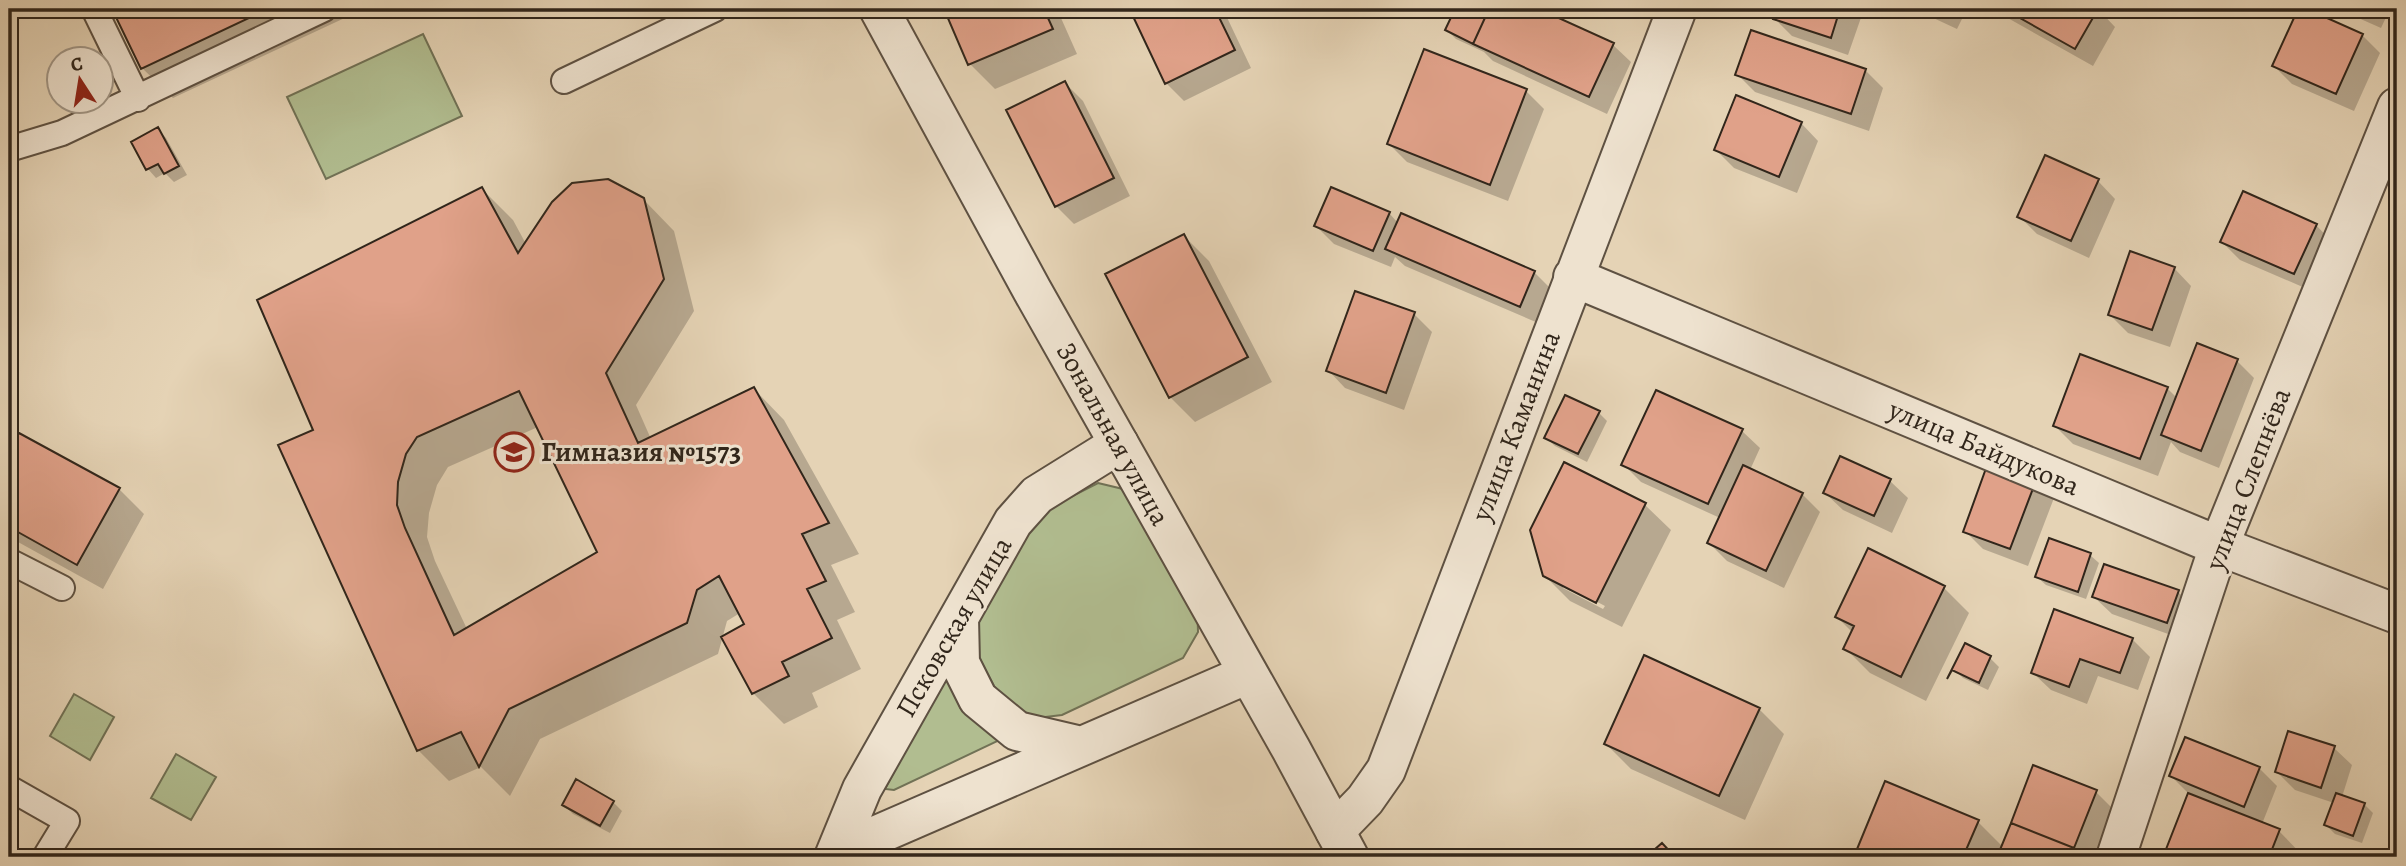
<svg xmlns="http://www.w3.org/2000/svg" width="2406" height="866" viewBox="0 0 2406 866" font-family="Alegreya,serif">
  <style>
    .green { fill: #b1bd90; stroke: #717256; stroke-width: 2 }
    .shadow { fill: #0003; fill-rule: evenodd }
    .building { fill: #e0a189; stroke: #31261b; stroke-width: 2; fill-rule: evenodd }
    .lines { fill: none; stroke-linecap: round; stroke-linejoin: round }
    .service-casing { stroke: #5e5142; stroke-width: 28 }
    .minor-casing { stroke: #5e5142; stroke-width: 42 }
    .tertiary-casing { stroke: #5e5142; stroke-width: 42 }
    .service { stroke: #eee2cf; stroke-width: 24 }
    .minor { stroke: #eee2cf; stroke-width: 38 }
    .tertiary { stroke: #eee2cf; stroke-width: 38 }
    .labels { text-anchor: middle; dominant-baseline: central; stroke-width: 6; stroke-linejoin: round; paint-order: stroke }
    .street-label { font-size: 28px; fill: #31261b; stroke: #eee2cf }
    .poi-label { font-size: 28px; font-weight: bold; fill: #31261b; stroke: #eee2cf; text-anchor: start }
  </style>
  <rect width="100%" height="100%" fill="#e5d3b5"/>
  <filter id="stains"><feTurbulence type="fractalNoise" baseFrequency=".00286" numOctaves="4"/><feColorMatrix values="0 0 0 0 .2 0 0 0 0 .09 0 0 0 0 .02 0 0 0 .5 -.17"/></filter>
  <radialGradient id="worn" r=".72"><stop offset=".6" stop-color="#630" stop-opacity="0"/><stop offset="1" stop-color="#630" stop-opacity=".3"/></radialGradient>
  <path class="green" d="M 423,34 L 462,116 L 326,179 L 287,97 Z
    M 1098,483 L 1127,490 L 1197,598 L 1198,632 L 1183,658 L 1062,715 L 1037,718 L 1013,706 L 995,688 L 979,657 L 976,620 L 1011,557 L 1047,509 Z
    M 945,675 L 961,709 L 1006,737 L 894,790 L 885,789 Z
    M 74,694 L 114,717 L 90,760 L 50,736 Z
    M 176,754 L 216,777 L 191,820 L 151,798 Z"/>
  <path class="shadow" d="M 114,9 L 364,9 L 173,98 L 142,68 Z
    M 946,9 L 1057,9 L 1077,54 L 995,89 L 970,64 Z
    M 1137,9 L 1223,9 L 1251,68 L 1184,101 L 1166,83 L 1132,11 Z
    M 1457,9 L 1535,9 L 1613,45 L 1631,62 L 1607,114 L 1493,61 L 1484,52 L 1456,39 L 1447,30 Z
    M 1778,9 L 1864,9 L 1848,55 L 1792,36 L 1774,18 Z
    M 1914,9 L 1967,9 L 1957,29 Z
    M 1999,9 L 2098,9 L 2115,27 L 2093,66 L 2006,17 Z
    M 2300,9 L 2362,35 L 2380,53 L 2354,111 L 2292,84 L 2274,66 Z
    M 2338,9 L 2390,9 L 2381,28 Z
    M 1425,51 L 1526,91 L 1544,109 L 1508,201 L 1407,162 L 1389,144 Z
    M 1865,70 L 1883,88 L 1869,131 L 1755,92 L 1737,74 Z
    M 1065,83 L 1083,101 L 1130,196 L 1074,224 L 1056,206 Z
    M 1801,123 L 1818,141 L 1797,193 L 1734,168 L 1716,150 Z
    M 158,129 L 166,138 L 187,175 L 174,182 L 165,173 L 156,178 L 148,169 Z
    M 2098,181 L 2115,199 L 2089,258 L 2037,234 L 2019,216 Z
    M 482,189 L 513,220 L 526,244 L 643,199 L 674,231 L 694,311 L 636,405 L 651,439 L 754,389 L 784,420 L 859,554 L 831,565 L 855,612 L 837,620 L 861,669 L 812,693 L 818,707 L 784,724 L 753,693 L 746,625 L 740,613 L 727,621 L 718,654 L 540,739 L 510,796 L 481,767 L 449,781 L 418,750 L 316,431 ZM 538,427 L 599,553 L 467,629 L 435,561 L 427,537 L 429,513 L 437,485 L 448,467 Z
    M 1389,213 L 1398,223 L 1534,272 L 1552,290 L 1538,323 L 1405,266 L 1395,257 L 1391,267 L 1334,244 L 1316,226 Z
    M 2316,225 L 2333,243 L 2312,291 L 2240,260 L 2222,242 Z
    M 1184,236 L 1209,261 L 1272,382 L 1195,422 L 1170,397 Z
    M 2174,268 L 2191,286 L 2170,347 L 2128,333 L 2110,315 Z
    M 1356,293 L 1414,314 L 1432,332 L 1404,410 L 1345,388 L 1328,370 Z
    M 2237,361 L 2254,378 L 2219,468 L 2180,452 L 2171,442 L 2158,476 L 2073,444 L 2055,426 L 2167,388 L 2177,398 Z
    M 1599,413 L 1607,421 L 1587,462 L 1555,446 L 1546,438 Z
    M 1742,431 L 1760,448 L 1750,470 L 1802,494 L 1820,512 L 1784,588 L 1727,561 L 1709,543 L 1720,518 L 1641,482 L 1624,465 Z
    M 20,435 L 119,489 L 144,514 L 103,589 L 9,537 L 9,456 Z
    M 1990,463 L 2054,498 L 2028,566 L 1983,549 L 1965,531 Z
    M 1565,465 L 1645,505 L 1671,530 L 1622,627 L 1570,601 L 1544,575 ZM 1563,584 L 1605,606 L 1603,609 L 1563,588 Z
    M 1890,481 L 1908,498 L 1892,533 L 1843,510 L 1825,493 Z
    M 2090,555 L 2099,563 L 2086,599 L 2046,585 L 2037,577 Z
    M 1944,588 L 1969,613 L 1926,701 L 1870,673 L 1845,648 L 1853,633 L 1837,617 Z
    M 2178,592 L 2196,609 L 2185,640 L 2112,614 L 2094,597 Z
    M 2132,639 L 2150,657 L 2138,690 L 2098,676 L 2087,704 L 2051,690 L 2033,673 Z
    M 1990,658 L 1999,667 L 1988,690 L 1963,678 L 1954,669 Z
    M 2397,703 L 2397,724 L 2391,718 Z
    M 1759,709 L 1784,734 L 1745,820 L 1631,769 L 1606,744 Z
    M 2334,748 L 2352,765 L 2342,797 L 2364,804 L 2373,813 L 2362,843 L 2335,834 L 2326,825 L 2334,803 L 2295,790 L 2277,772 Z
    M 2259,768 L 2277,786 L 2262,824 L 2279,831 L 2304,857 L 2165,857 L 2189,794 L 2171,776 Z
    M 2096,792 L 2114,810 L 2095,857 L 1861,857 L 1857,853 L 1978,822 L 2003,847 Z
    M 613,802 L 622,811 L 610,833 L 573,814 L 564,805 Z"/>
  <path class="building" d="M 112,9 L 268,9 L 141,69 Z
    M 944,9 L 1044,9 L 1053,29 L 968,65 Z
    M 1133,9 L 1215,9 L 1235,50 L 1165,84 L 1130,10 Z
    M 1455,9 L 1489,9 L 1473,44 L 1445,30 Z
    M 1489,9 L 1539,9 L 1614,43 L 1589,97 L 1473,44 Z
    M 1776,9 L 1840,9 L 1831,38 L 1773,19 Z
    M 2004,9 L 2098,9 L 2075,49 Z
    M 2298,9 L 2307,9 L 2363,34 L 2336,94 L 2272,66 Z
    M 1751,30 L 1866,69 L 1851,114 L 1735,75 Z
    M 1424,49 L 1527,89 L 1490,185 L 1387,144 Z
    M 1065,81 L 1114,178 L 1055,207 L 1006,110 Z
    M 1736,95 L 1802,122 L 1779,177 L 1714,150 Z
    M 158,127 L 179,166 L 164,174 L 158,164 L 146,170 L 131,142 Z
    M 2045,155 L 2099,179 L 2071,241 L 2017,217 Z
    M 608,179 L 644,198 L 664,279 L 606,373 L 638,443 L 754,387 L 829,523 L 802,534 L 826,581 L 807,589 L 832,638 L 782,662 L 789,676 L 752,694 L 721,637 L 744,624 L 719,576 L 697,590 L 687,623 L 509,709 L 479,767 L 461,732 L 417,751 L 278,445 L 313,430 L 257,300 L 482,187 L 518,253 L 552,202 L 572,183 ZM 519,391 L 597,552 L 454,635 L 405,528 L 397,505 L 398,482 L 406,454 L 417,437 Z
    M 1331,187 L 1390,212 L 1373,251 L 1314,226 Z
    M 2243,191 L 2317,224 L 2294,274 L 2220,242 Z
    M 1401,213 L 1535,271 L 1520,307 L 1385,249 Z
    M 1184,234 L 1248,357 L 1169,398 L 1105,274 Z
    M 2130,251 L 2175,267 L 2152,330 L 2108,315 Z
    M 1355,291 L 1415,312 L 1386,393 L 1326,371 Z
    M 2197,343 L 2238,359 L 2201,451 L 2161,435 Z
    M 2080,354 L 2168,387 L 2140,459 L 2053,426 Z
    M 1656,390 L 1743,429 L 1708,504 L 1621,465 Z
    M 1565,395 L 1600,411 L 1578,454 L 1544,438 Z
    M 19,433 L 120,488 L 77,565 L 9,527 L 9,452 Z
    M 1840,456 L 1891,479 L 1874,516 L 1823,493 Z
    M 1989,460 L 2037,478 L 2010,549 L 1963,532 Z
    M 1564,462 L 1646,503 L 1596,603 L 1543,576 L 1530,530 Z
    M 1743,465 L 1803,493 L 1766,571 L 1707,543 Z
    M 2049,538 L 2091,553 L 2078,592 L 2035,577 Z
    M 1868,548 L 1945,586 L 1901,677 L 1843,649 L 1854,626 L 1835,617 Z
    M 2104,564 L 2179,590 L 2167,623 L 2092,597 Z
    M 2054,609 L 2133,638 L 2120,673 L 2080,659 L 2069,687 L 2031,673 Z
    M 1965,643 L 1991,656 L 1979,683 L 1952,670 L 1947,679 Z
    M 1644,655 L 1760,708 L 1719,796 L 1604,744 Z
    M 2288,731 L 2335,746 L 2321,788 L 2275,772 Z
    M 2185,737 L 2260,767 L 2244,807 L 2169,776 Z
    M 2033,765 L 2097,790 L 2074,848 L 2011,823 Z
    M 576,779 L 614,801 L 600,826 L 562,805 Z
    M 1885,781 L 1979,820 L 1963,857 L 1863,857 L 1855,854 Z
    M 2188,793 L 2280,829 L 2269,857 L 2163,857 Z
    M 2336,793 L 2365,803 L 2353,836 L 2324,825 Z
    M 2011,823 L 2074,848 L 2071,857 L 1997,857 Z
    M 1662,843 L 1675,857 L 1646,857 Z"/>
  <g class="lines">
    <g class="service-casing">
      <path id="service" d="M 94,9 L 138,99
        M 564,81 L 715,9
        M 9,149 L 62,133 L 324,9
        M 9,561 L 62,588
        M 9,788 L 67,821 L 45,857"/>
    </g>
    <g class="minor-casing">
      <path id="minor" d="M 879,9 L 1032,290 L 1119,444
        M 1573,277 L 2219,546 L 2397,614
        M 1335,831 L 1365,800 L 1386,770 L 1677,9
        M 2116,857 L 2219,546 L 2397,107"/>
    </g>
    <g class="tertiary-casing">
      <path id="tertiary" d="M 959,618 L 960,663 L 978,699 L 1017,731 L 1081,746
        M 838,852 L 1248,674
        M 834,857 L 862,789 L 1013,522 L 1037,495 L 1119,444 L 1291,749 L 1349,857"/>
    </g>
    <use href="#service" class="service"/>
    <use href="#minor" class="minor"/>
    <use href="#tertiary" class="tertiary"/>
  </g>
  <defs>
    <g id="school-ring" transform="scale(2.0125)"><circle r="9.5" fill="#eee2cf" stroke="#8f2418" stroke-width="1.5"/><path d="M0-5L7-2L0 1L-7-2ZM-4 1L0 2.5L4 1V4Q0 6-4 4Z" fill="#8f2418"/></g>
  </defs>
  <g fill-rule="evenodd">
    <use href="#school-ring" x="514" y="452"/>
  </g>
  <g class="labels">
    <g class="street-label">
      <text transform="translate(1516 426) rotate(-69)">улица Каманина</text>
      <text transform="translate(1113 434) rotate(61)">Зональная улица</text>
      <text transform="translate(1984 448) rotate(23)">улица Байдукова</text>
      <text transform="translate(2248 479) rotate(-69)">улица Слепнёва</text>
      <text transform="translate(954 627) rotate(-60)">Псковская улица</text>
    </g>
    <g class="poi-label">
      <text x="541" y="452">Гимназия №1573</text>
    </g>
  </g>
  <rect width="2406" height="866" fill="none" stroke="#e5d3b5" stroke-width="35"/>
  <rect x="10" y="10" width="2385" height="845" fill="none" stroke="#31261b" stroke-width="3.5"/>
  <rect x="18" y="18" width="2371" height="831" fill="none" stroke="#31261b" stroke-width="2"/>
  <g transform="translate(80 80) rotate(348)"><circle r="33" fill="#eee2cf" stroke="#a29787" stroke-width="2"/>
  <path d="M0-5L12 26L0 18L-12 26Z" fill="#8f2418"/>
  <text y="-10" font-size="19" font-weight="bold" text-anchor="middle" fill="#31261b">С</text>
  </g>
  <rect width="100%" height="100%" filter="url(#stains)"/>
  <rect width="100%" height="100%" fill="url(#worn)"/>
</svg>
